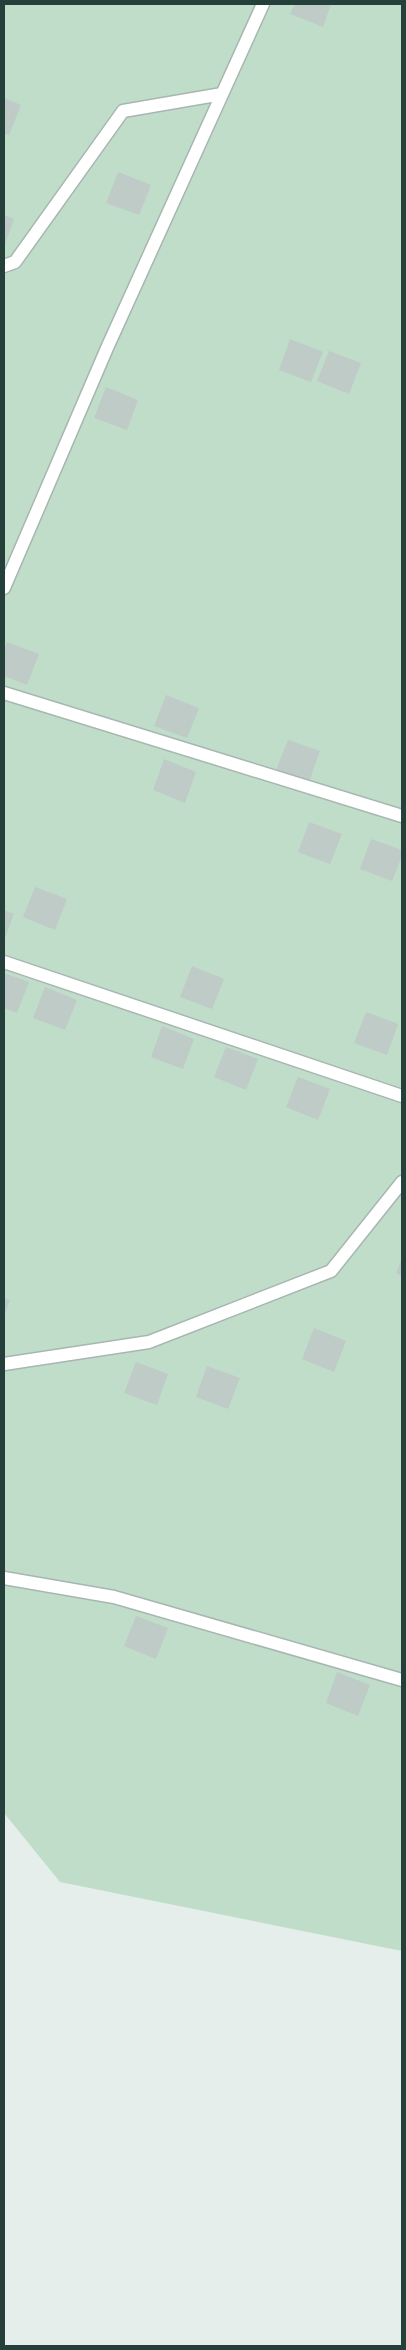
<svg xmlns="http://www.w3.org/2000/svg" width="406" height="2350" viewBox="0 0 406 2350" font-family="'Source Sans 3',sans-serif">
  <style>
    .green { fill: #c0ddca }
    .building { fill: #becbc7 }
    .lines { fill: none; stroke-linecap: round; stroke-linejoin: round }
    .lane-casing { stroke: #a8b6b2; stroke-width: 15 }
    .lane { stroke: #fff; stroke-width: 12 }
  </style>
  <rect width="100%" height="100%" fill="#e6eeeb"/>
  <path class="green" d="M 4,4 L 402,4 L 402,1951 L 60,1882 L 4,1813 Z"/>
  <path class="building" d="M 295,4 L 331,4 L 323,27 L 290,14 Z
    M 4,98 L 21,105 L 9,135 L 4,133 Z
    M 118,172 L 151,185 L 139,215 L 106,203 Z
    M 4,215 L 14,219 L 4,247 Z
    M 290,339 L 323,352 L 311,382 L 279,370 Z
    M 329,351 L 361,363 L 349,394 L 317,381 Z
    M 106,387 L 138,400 L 127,430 L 94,418 Z
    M 7,642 L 39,654 L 27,685 L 4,676 L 4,650 Z
    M 166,695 L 199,708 L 187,738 L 154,726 Z
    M 288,740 L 320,751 L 309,782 L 276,770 Z
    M 164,759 L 196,772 L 185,803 L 153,790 Z
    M 309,822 L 342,834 L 330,864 L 298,852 Z
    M 371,839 L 402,850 L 402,856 L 392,881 L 360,869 Z
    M 35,887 L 67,899 L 55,930 L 23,917 Z
    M 4,910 L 14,914 L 4,941 Z
    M 192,966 L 224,979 L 212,1009 L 180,997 Z
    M 4,973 L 29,982 L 17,1013 L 4,1008 Z
    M 45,987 L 77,1000 L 65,1030 L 33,1018 Z
    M 366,1012 L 398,1024 L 387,1055 L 354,1043 Z
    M 162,1026 L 194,1039 L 183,1069 L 151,1057 Z
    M 226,1047 L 258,1059 L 246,1090 L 214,1077 Z
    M 298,1077 L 330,1089 L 318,1120 L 286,1107 Z
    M 402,1259 L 402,1276 L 396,1273 Z
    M 4,1298 L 10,1300 L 4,1316 Z
    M 314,1328 L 346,1341 L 334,1372 L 302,1359 Z
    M 136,1362 L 168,1374 L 157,1405 L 124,1393 Z
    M 207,1366 L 240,1378 L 228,1409 L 196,1397 Z
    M 136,1616 L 168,1628 L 156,1659 L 124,1646 Z
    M 337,1672 L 370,1685 L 358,1716 L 326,1703 Z"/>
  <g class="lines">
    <g class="lane-casing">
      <path id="lane" d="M 4,266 L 15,262 L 123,111 L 222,94
        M 4,588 L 107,348 L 263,4
        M 4,693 L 402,816
        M 4,962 L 402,1096
        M 4,1364 L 149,1342 L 331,1271 L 402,1182
        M 4,1578 L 114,1597 L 402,1680"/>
    </g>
    <use href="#lane" class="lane"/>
  </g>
  <rect width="406" height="2350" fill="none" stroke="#253f3a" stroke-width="10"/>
</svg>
